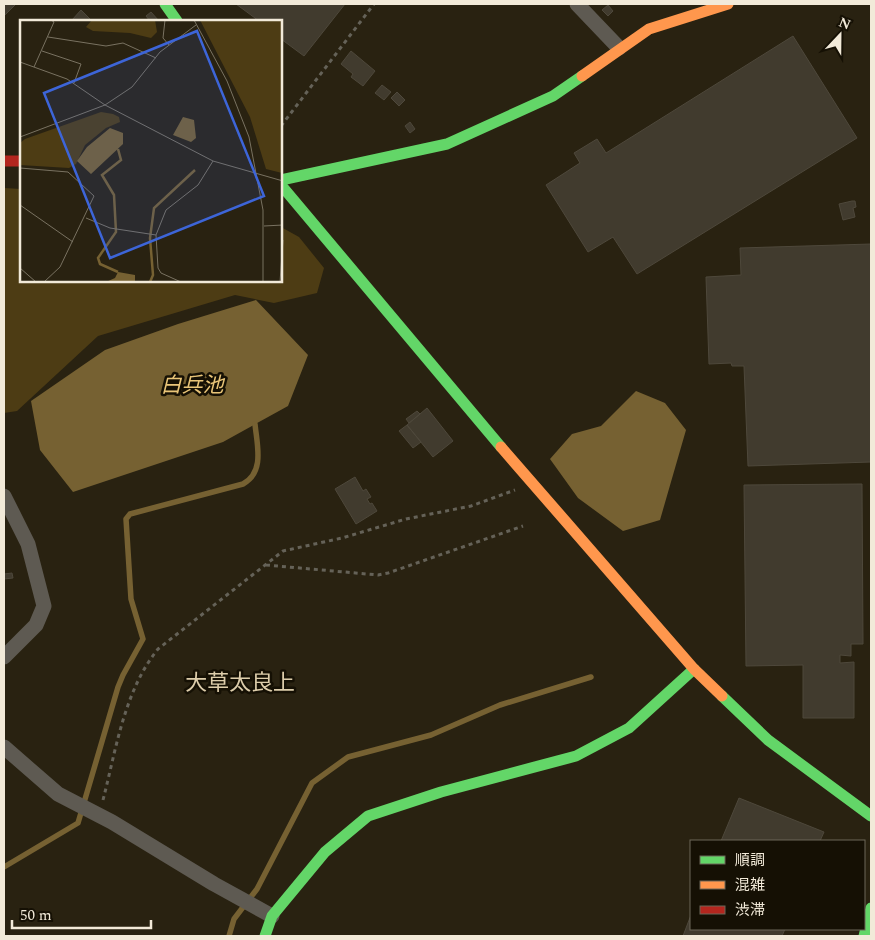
<svg xmlns="http://www.w3.org/2000/svg" width="875" height="940" viewBox="0 0 875 940" font-family="Spectral,'Noto Sans JP',serif">
  <style>
    .green { fill: #4d3c14 }
    .water { fill: #766132 }
    .lines { fill: none; stroke-linecap: round; stroke-linejoin: round }
    .stream { stroke: #766132; stroke-width: 5.5 }
    .building { fill: #413b2e; stroke: #4e483b }
    .path { stroke: #656258; stroke-width: 3; stroke-dasharray: 4 4; stroke-linecap: butt }
    .street { stroke: #5e5a52; stroke-width: 15 }
    .fast { stroke: #63d668; stroke-width: 11 }
    .slow { stroke: #ff974d; stroke-width: 11 }
    .jam { stroke: #b3261e; stroke-width: 11 }
    .labels { text-anchor: middle; dominant-baseline: central; stroke-width: 5; stroke-linejoin: round; paint-order: stroke }
    .water-label { font-size: 21px; font-style: italic; fill: #e9c578; stroke: #151004 }
    .quarter-label { font-size: 22px; fill: #ddcdab; stroke: #151004 }
    .inset-river { fill: none; stroke: #766132; stroke-width: 2.5 }
    .inset-road { fill: none; stroke: #797261; stroke-width: 1 }
    .view { fill: #3d65d8; fill-opacity: 0.15; stroke: #3d65d8; stroke-width: 2.5 }
    .inset-edge { fill: none; stroke: #f2ead9; stroke-width: 2.5 }
  </style>
  <rect width="100%" height="100%" fill="#292211"/>
  <path class="green" d="M 4,188 L 21,189 L 21,281 L 281,281 L 281,227 L 299,237 L 324,268 L 317,293 L 274,303 L 235,295 L 98,336 L 17,411 L 4,413 Z"/>
  <path class="water" d="M 256,300 L 308,355 L 288,406 L 223,442 L 73,492 L 40,450 L 31,401 L 105,350 L 178,324 Z
    M 636,391 L 665,403 L 686,430 L 660,520 L 623,531 L 578,498 L 550,459 L 572,434 L 601,426 Z"/>
  <g class="lines">
    <path class="stream" d="M 4,867 L 78,823 L 118,687 L 123,675 L 143,639 L 131,599 L 126,519 L 130,514 L 243,484 C 265,472 257,445 255,424
      M 229,936 L 234,919 L 257,889 L 312,783 L 348,757 L 431,735 L 500,705 L 591,677"/>
  </g>
  <path class="building" d="M 4,4 L 16,4 L 5,15 Z
    M 236,4 L 345,4 L 304,56 L 281,39 L 281,21 L 259,21 Z
    M 608,5 L 613,11 L 608,16 L 602,10 Z
    M 81,10 L 90,19 L 87,21 L 74,21 L 72,20 Z
    M 151,12 L 159,21 L 150,21 L 146,16 Z
    M 793,36 L 857,138 L 637,274 L 613,237 L 588,252 L 546,185 L 580,163 L 574,153 L 597,139 L 606,153 Z
    M 351,51 L 375,71 L 363,86 L 351,77 L 353,74 L 341,64 Z
    M 382,85 L 391,92 L 384,100 L 375,93 Z
    M 397,92 L 405,100 L 399,106 L 391,98 Z
    M 410,122 L 415,129 L 410,133 L 405,126 Z
    M 852,201 L 855,201 L 856,207 L 853,208 L 855,217 L 843,220 L 839,204 Z
    M 871,244 L 871,462 L 748,466 L 744,366 L 732,366 L 731,363 L 709,364 L 706,277 L 741,275 L 740,248 Z
    M 427,408 L 453,441 L 433,457 L 407,425 Z
    M 417,411 L 420,414 L 409,423 L 406,419 Z
    M 407,425 L 421,442 L 413,448 L 399,431 Z
    M 355,477 L 363,491 L 366,489 L 371,497 L 367,499 L 370,504 L 372,503 L 377,511 L 356,524 L 335,489 Z
    M 862,484 L 863,644 L 851,644 L 851,656 L 840,655 L 840,663 L 854,662 L 854,718 L 803,718 L 803,665 L 746,666 L 744,485 Z
    M 12,573 L 13,578 L 4,579 L 4,574 Z
    M 739,798 L 824,832 L 820,841 L 721,841 Z
    M 691,915 L 691,929 L 785,929 L 782,936 L 683,936 Z"/>
  <g class="lines">
    <path class="path" d="M 281,126 L 374,4
      M 266,565 L 378,575 L 388,573 L 523,526
      M 103,800 C 116,750 124,691 158,649 L 283,551 L 342,538 L 406,519 L 471,506 L 515,490"/>
    <path class="street" d="M 577,4 L 619,48
      M 4,496 L 28,544 L 44,606 L 36,625 L 4,657
      M 4,747 L 58,794 L 112,822 L 214,884 L 272,916"/>
    <path class="fast" d="M 165,4 L 177,21
      M 281,180 L 447,144 L 553,96 L 582,76
      M 281,185 L 501,447
      M 722,696 L 768,740 L 871,816
      M 265,936 L 272,916 L 325,852 L 368,816 L 441,792 L 576,756 L 629,728 L 694,669
      M 864,936 L 871,908"/>
    <path class="slow" d="M 582,76 L 649,29 L 728,4
      M 501,447 L 694,669 L 722,696"/>
    <path class="jam" d="M 4,161 L 21,161"/>
  </g>
  <g class="labels">
    <g class="water-label">
      <text x="192" y="386">白兵池</text>
    </g>
    <g class="quarter-label">
      <text x="240" y="683">大草太良上</text>
    </g>
  </g>
  <g transform="translate(20 20)">
    <rect width="262" height="262" fill="#292211"/>
    <path d="M 72,0 L 135,0 L 137,12 L 131,18 L 110,13 L 73,11 L 66,7 ZM 180,0 L 262,0 L 262,153 L 246,149 L 230,97 ZM 81,92 L 93,94 L 99,97 L 100,102 L 86,108 L 65,125 L 56,144 L 49,148 L 0,145 L 0,123 L 5,119 Z" fill="#4d3c14"/>
    <path d="M 163,97 L 174,100 L 176,118 L 171,122 L 153,115 ZM 90,108 L 103,113 L 103,124 L 71,154 L 57,141 L 67,127 ZM 98,252 L 115,255 L 115,262 L 86,262 L 95,258 Z" fill="#766132"/>
    <path class="inset-river" d="M 98,252 L 80,244 L 78,238 L 96,212 L 94,175 L 82,155 L 101,140 L 98,129M 130,262 L 133,255 L 130,218 L 134,188 L 175,150"/>
    <path class="inset-road" d="M 145,0 L 143,18 L 149,25M 174,0 L 207,61 L 229,117 L 243,190 L 243,262M 28,17 L 86,26 L 103,23 L 136,38M 22,31 L 61,44 L 54,63M 0,42 L 47,59 L 85,85 L 193,141 L 263,161M 14,47 L 34,2 L 31,0M 0,117 L 85,85 L 112,67 L 140,32 L 176,5M 0,148 L 48,152 L 74,176 L 40,247 L 24,262M 0,185 L 53,222M 66,198 L 90,208 L 136,215M 244,206 L 263,205M 0,248 L 16,262M 161,262 L 141,253 L 138,248 L 136,215 L 146,190 L 178,165 L 193,141M 260,262 L 263,220"/>
    <path class="view" d="M 177,11 L 244,176 L 90,238 L 24,73 Z"/>
    <rect width="262" height="262" class="inset-edge"/>
  </g>
  <rect width="875" height="940" fill="none" stroke="#f2ead9" stroke-width="10"/>
  <rect x="690" y="840" width="175" height="90" fill="#151004" stroke="#6d6759"/>
  <rect x="700" y="856" width="25" height="8" fill="#63d668" stroke="#6d6759"/>
  <text x="735" y="865" font-size="15" fill="#f2ead9">順調</text>
  <rect x="700" y="881" width="25" height="8" fill="#ff974d" stroke="#6d6759"/>
  <text x="735" y="890" font-size="15" fill="#f2ead9">混雑</text>
  <rect x="700" y="906" width="25" height="8" fill="#b3261e" stroke="#6d6759"/>
  <text x="735" y="915" font-size="15" fill="#f2ead9">渋滞</text>
  <g transform="translate(840 35) rotate(22)" stroke="#151004" stroke-width="4" paint-order="stroke">
  <path d="M0-4L9 19L0 12L-9 19Z" fill="#f2ead9"/>
  <text y="-8" font-size="14" font-weight="bold" text-anchor="middle" fill="#f2ead9">N</text>
  </g>
  <path d="M12 920v8h139v-8" fill="none" stroke="#f2ead9" stroke-width="2.5"/>
  <text x="20" y="920" font-size="15" fill="#f2ead9" stroke="#151004" stroke-width="4" paint-order="stroke">50 m</text>
</svg>
